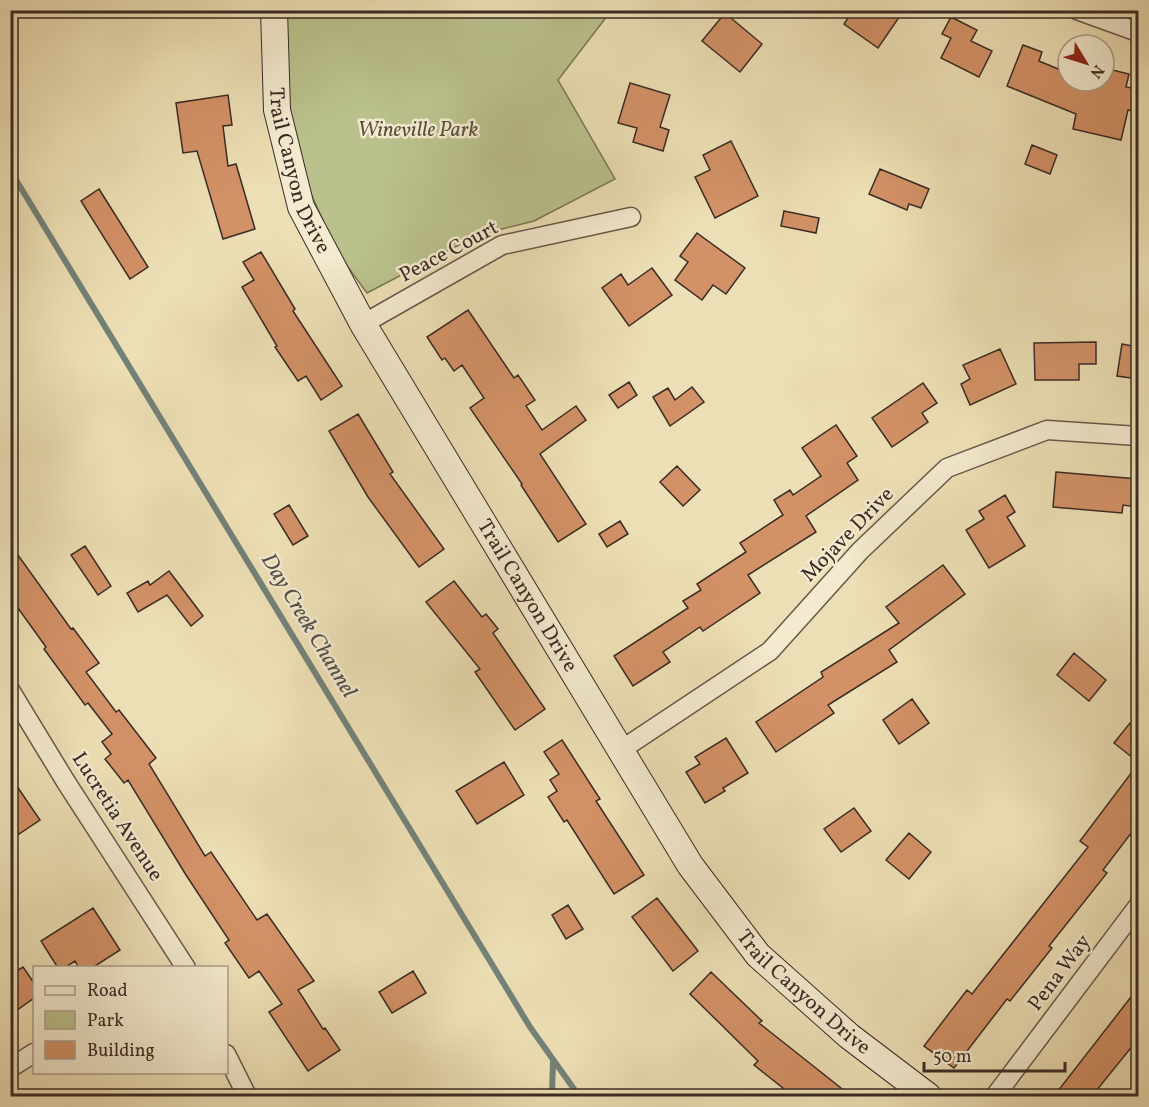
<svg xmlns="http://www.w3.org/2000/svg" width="1149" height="1107" viewBox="0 0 1149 1107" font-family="Vollkorn,serif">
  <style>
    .green { fill: #bac18c; stroke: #7a7658; stroke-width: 1.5 }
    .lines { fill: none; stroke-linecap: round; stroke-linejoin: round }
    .stream { stroke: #738279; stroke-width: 6 }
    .building { fill: #d39167; stroke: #3a2b25; stroke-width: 1.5 }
    .street-casing { stroke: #675849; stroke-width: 21 }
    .secondary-casing { stroke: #3a2b25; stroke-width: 28 }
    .street { stroke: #f3eacf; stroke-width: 18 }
    .secondary { stroke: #f3eacf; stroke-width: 26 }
    .labels { text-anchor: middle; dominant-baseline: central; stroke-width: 5; stroke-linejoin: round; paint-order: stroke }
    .park-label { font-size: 21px; font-style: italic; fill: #5a503f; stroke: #f3eacf }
    .street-label { font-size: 21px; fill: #3a2b25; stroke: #f3eacf }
    .water-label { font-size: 22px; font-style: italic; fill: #524f48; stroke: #f3eacf }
  </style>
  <rect width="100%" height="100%" fill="#eddfb5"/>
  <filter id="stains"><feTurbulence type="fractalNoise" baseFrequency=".00333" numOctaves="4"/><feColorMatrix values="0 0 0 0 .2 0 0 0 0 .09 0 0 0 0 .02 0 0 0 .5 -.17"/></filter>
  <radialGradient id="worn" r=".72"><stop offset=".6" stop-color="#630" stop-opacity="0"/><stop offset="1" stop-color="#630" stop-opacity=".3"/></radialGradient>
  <path class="green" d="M 287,11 L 611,11 L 558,80 L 615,179 L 534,221 L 478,235 L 367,293 L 337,252 L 309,189 L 290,116 L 285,48 Z"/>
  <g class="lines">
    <path class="stream" d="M 10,170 L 530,1027 L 579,1096
      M 552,1094 L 553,1061"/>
  </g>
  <path class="building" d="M 853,10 L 904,10 L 878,48 L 844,24 Z
    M 725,13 L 762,44 L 740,72 L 702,41 Z
    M 951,17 L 977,30 L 971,41 L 992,51 L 979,77 L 941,58 L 951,38 L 942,34 Z
    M 1023,45 L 1042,52 L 1039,61 L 1068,73 L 1068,81 L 1104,81 L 1104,68 L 1129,74 L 1126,87 L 1138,89 L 1138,112 L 1128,110 L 1121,140 L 1073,129 L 1076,114 L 1007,86 Z
    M 630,83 L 670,95 L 660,127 L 669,130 L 663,151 L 633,142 L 637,128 L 618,123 Z
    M 228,95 L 232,125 L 223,126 L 228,166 L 236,164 L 255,229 L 223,239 L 197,151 L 183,153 L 176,103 Z
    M 731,141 L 758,196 L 715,218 L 695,177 L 710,170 L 703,155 Z
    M 1032,145 L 1057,155 L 1050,174 L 1025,164 Z
    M 880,169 L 929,189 L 921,208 L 909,204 L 907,210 L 869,194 Z
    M 99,189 L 148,267 L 130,279 L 81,201 Z
    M 784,211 L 819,218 L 816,233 L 781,226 Z
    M 697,233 L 745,268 L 726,294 L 713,285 L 702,300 L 675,280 L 688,262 L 680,256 Z
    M 261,252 L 295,309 L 293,311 L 342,386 L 321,400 L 306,376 L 298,381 L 275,347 L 277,346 L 242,287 L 254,280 L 243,262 Z
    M 652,268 L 672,295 L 629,326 L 602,288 L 621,274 L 628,285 Z
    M 468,310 L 514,378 L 518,375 L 535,400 L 526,406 L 542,430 L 576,406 L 586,420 L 540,454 L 586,524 L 558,542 L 521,485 L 522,484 L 470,408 L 484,398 L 462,365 L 454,371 L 445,358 L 442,360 L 427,337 Z
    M 1096,342 L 1096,364 L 1079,364 L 1079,380 L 1035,380 L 1034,343 Z
    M 1122,344 L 1138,347 L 1138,379 L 1117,376 Z
    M 1000,349 L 1016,384 L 970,405 L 961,384 L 970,379 L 963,365 Z
    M 629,382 L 637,395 L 618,408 L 609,395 Z
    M 923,383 L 937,403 L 922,413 L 928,422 L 892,447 L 872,418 Z
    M 692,387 L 704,402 L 670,426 L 653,397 L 668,388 L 675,400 Z
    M 358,414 L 393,472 L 390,474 L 444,549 L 419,567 L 368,497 L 329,431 Z
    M 836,425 L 857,456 L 847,463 L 858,480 L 806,516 L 816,532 L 748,575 L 760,593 L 703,631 L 700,627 L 663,652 L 670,662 L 633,686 L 614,656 L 688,608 L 683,601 L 701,590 L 697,584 L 746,552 L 740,543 L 783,515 L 774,500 L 790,490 L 793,495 L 821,476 L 802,448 Z
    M 677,466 L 700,490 L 683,506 L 660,482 Z
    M 1056,472 L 1138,479 L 1138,507 L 1123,505 L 1122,513 L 1053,507 Z
    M 1005,495 L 1015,512 L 1007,517 L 1025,546 L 989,568 L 966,530 L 984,519 L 979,511 Z
    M 289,505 L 308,536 L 293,545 L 274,514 Z
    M 620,521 L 628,534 L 607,547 L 599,534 Z
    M 10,544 L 71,629 L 73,628 L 99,663 L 86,672 L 116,712 L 119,710 L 156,758 L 149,764 L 205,856 L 211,852 L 257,920 L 267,914 L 314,981 L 298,990 L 323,1029 L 325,1028 L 340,1050 L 308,1071 L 269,1012 L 282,1004 L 259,971 L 249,978 L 225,943 L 229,940 L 186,875 L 128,780 L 124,783 L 105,759 L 111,754 L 102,742 L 112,734 L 88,703 L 85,705 L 44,649 L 46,647 L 10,597 Z
    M 85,546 L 111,586 L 98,595 L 71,555 Z
    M 943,565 L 965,594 L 889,650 L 897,662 L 828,705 L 834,713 L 776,752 L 756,722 L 823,677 L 821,672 L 899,623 L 886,607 Z
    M 169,571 L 203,616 L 191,626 L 167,595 L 138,612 L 127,593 L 148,581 L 150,585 Z
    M 454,581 L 482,617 L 486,614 L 498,629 L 493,633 L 545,709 L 515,730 L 475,672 L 480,669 L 426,602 Z
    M 1074,653 L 1106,680 L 1089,701 L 1057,675 Z
    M 912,699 L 929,723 L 899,744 L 883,720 Z
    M 1130,723 L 1138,730 L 1138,762 L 1114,743 Z
    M 726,738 L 748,773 L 723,788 L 725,791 L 705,803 L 686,772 L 700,764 L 695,757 Z
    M 562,740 L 600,799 L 596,801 L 644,875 L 614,894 L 567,820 L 564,822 L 548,797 L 557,791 L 550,780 L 559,774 L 544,752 Z
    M 504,762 L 524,795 L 477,824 L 456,791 Z
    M 1138,764 L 1138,824 L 1103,870 L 1107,873 L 1049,946 L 1052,948 L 1010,1001 L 1007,999 L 954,1068 L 924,1046 L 967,990 L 972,994 L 1088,847 L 1080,841 Z
    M 10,776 L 40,820 L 19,834 L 10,821 Z
    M 854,808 L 871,831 L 841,852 L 824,829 Z
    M 909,833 L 931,852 L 909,879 L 886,860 Z
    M 657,898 L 698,951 L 673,971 L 632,917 Z
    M 568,905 L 583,929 L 566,939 L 552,915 Z
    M 93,908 L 120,950 L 92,968 L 79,968 L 75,961 L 64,968 L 58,968 L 41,941 Z
    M 23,967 L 34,983 L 34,998 L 10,1015 L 10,975 Z
    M 413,971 L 426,993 L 392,1013 L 379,992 Z
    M 711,972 L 762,1021 L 759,1023 L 851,1096 L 793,1096 L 754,1065 L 758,1061 L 690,994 Z
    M 1138,988 L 1138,1039 L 1092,1096 L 1054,1096 Z"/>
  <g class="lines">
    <g class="street-casing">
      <path id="street" d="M 1077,10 L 1138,32
        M 363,324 L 502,245 L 631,217
        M 10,690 L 66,782 L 186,968
        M 621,750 L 770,651 L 860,551 L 947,468 L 1047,430 L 1138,436
        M 226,1054 L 247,1096
        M 10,1068 L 34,1053
        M 995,1096 L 1138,906"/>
    </g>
    <g class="secondary-casing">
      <g id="secondary">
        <path id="s1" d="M 274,10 L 277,110 L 301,207 L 363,324 L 690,865 L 758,955 L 849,1036 L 928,1096"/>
      </g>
    </g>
    <use href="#street" class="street"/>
    <use href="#secondary" class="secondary"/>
  </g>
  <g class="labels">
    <g class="park-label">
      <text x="418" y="130">Wineville Park</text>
    </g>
    <g class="street-label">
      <text stroke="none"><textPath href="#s1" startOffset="164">Trail Canyon Drive</textPath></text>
      <text transform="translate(449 252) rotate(-28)">Peace Court</text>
      <text transform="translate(848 535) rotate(-46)">Mojave Drive</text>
      <text stroke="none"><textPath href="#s1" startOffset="650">Trail Canyon Drive</textPath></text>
      <text transform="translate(117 817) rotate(57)">Lucretia Avenue</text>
      <text transform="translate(1060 973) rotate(-53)">Pena Way</text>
      <text stroke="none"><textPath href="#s1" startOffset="1136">Trail Canyon Drive</textPath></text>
    </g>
    <g class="water-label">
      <text transform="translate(308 626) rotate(59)">Day Creek Channel</text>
    </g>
  </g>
  <rect width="1149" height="1107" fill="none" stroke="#eddfb5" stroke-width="36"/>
  <rect x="12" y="12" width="1125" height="1083" fill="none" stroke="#3a2b25" stroke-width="3"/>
  <rect x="18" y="18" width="1113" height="1071" fill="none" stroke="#3a2b25" stroke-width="1.5"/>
  <rect x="33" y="966" width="195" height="108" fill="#f3eacf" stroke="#a99e8b" stroke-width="1.5"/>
  <rect x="45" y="986" width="30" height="9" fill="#f3eacf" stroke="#a99e8b" stroke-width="1.5"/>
  <text x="87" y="996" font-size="18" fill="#3a2b25">Road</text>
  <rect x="45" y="1011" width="30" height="18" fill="#bac18c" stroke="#a99e8b" stroke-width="1.5"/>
  <text x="87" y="1026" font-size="18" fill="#3a2b25">Park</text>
  <rect x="45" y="1041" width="30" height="18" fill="#d39167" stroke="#a99e8b" stroke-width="1.5"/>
  <text x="87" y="1056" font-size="18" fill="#3a2b25">Building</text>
  <g transform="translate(1086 63) rotate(128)"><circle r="28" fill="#f3eacf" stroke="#a99e8b" stroke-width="1.5"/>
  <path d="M0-4.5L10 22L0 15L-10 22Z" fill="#8f2418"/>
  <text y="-9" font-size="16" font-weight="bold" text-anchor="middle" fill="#3a2b25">N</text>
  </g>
  <path d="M924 1062v9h141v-9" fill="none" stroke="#3a2b25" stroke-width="3"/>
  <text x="933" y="1062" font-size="18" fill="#3a2b25" stroke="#f3eacf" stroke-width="4.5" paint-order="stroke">50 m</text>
  <rect width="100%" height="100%" filter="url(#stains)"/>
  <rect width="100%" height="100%" fill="url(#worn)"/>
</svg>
